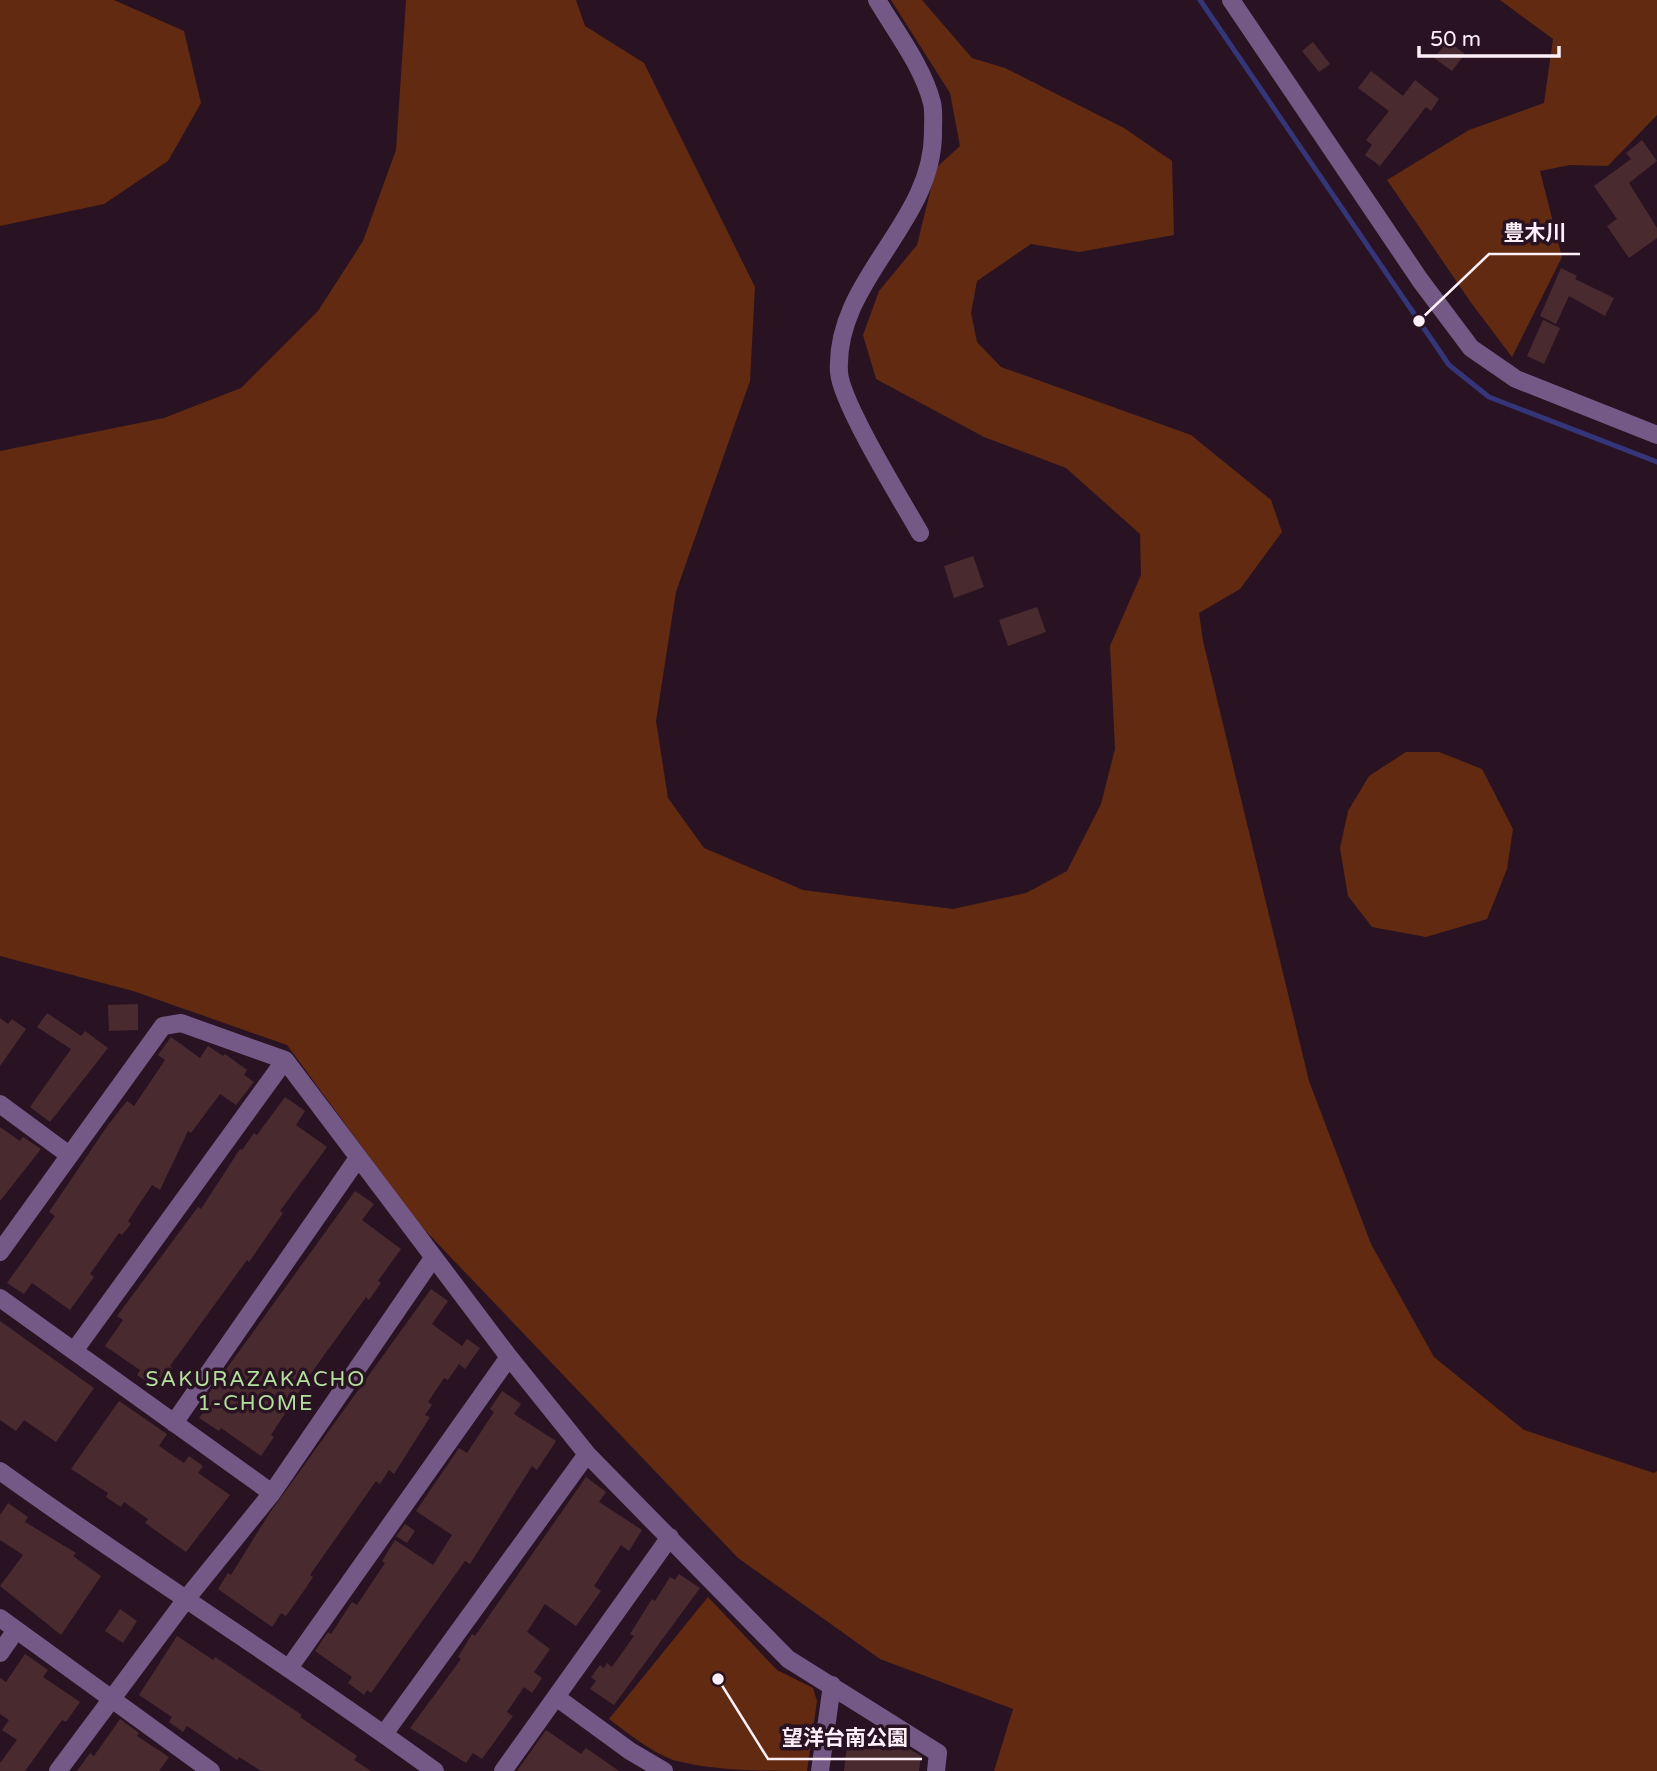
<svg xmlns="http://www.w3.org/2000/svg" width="1657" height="1771" viewBox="0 0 1657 1771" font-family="'Varela Round','Noto Sans JP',sans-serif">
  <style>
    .green { fill: #612a11 }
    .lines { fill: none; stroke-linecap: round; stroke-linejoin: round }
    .stream { stroke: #353579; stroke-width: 5 }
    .building { fill: #492b2f }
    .minor { stroke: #745987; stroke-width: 18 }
    .labels { text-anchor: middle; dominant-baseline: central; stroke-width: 7; stroke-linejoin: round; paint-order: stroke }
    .neighbourhood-label { font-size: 21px; letter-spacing: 2px; fill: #b4e09e; stroke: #291322 }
    .leader { fill: none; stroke: #fef0f8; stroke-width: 2.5 }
    .callout-dot { fill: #fef0f8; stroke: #291322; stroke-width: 2.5 }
    .callout-label { font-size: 21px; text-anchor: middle; font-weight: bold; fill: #fef0f8; stroke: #291322; stroke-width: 7; stroke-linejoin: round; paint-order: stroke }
  </style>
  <rect width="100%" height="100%" fill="#291322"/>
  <path class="green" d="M 0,0 L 114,0 L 184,31 L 201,103 L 168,161 L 104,204 L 0,226 Z
    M 406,0 L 576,0 L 585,26 L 644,63 L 755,287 L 750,381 L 676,592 L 656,721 L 668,798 L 704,848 L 803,890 L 953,909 L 1026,893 L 1067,871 L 1101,804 L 1115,749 L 1110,646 L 1141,575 L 1140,534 L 1066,468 L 984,437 L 876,379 L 863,335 L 879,291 L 917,245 L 936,168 L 960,146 L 950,93 L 891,0 L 922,0 L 972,58 L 1005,68 L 1124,128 L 1172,161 L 1174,235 L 1079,252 L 1031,244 L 977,281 L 971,313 L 977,342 L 1001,367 L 1191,435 L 1271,500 L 1282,532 L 1240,589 L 1199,613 L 1203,641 L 1309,1081 L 1371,1244 L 1434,1357 L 1524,1430 L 1654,1473 L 1657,1471 L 1657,1771 L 994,1771 L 1013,1709 L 880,1659 L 738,1558 L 418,1223 L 287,1045 L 133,991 L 0,956 L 0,451 L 164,418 L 241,388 L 318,311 L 363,241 L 396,150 Z
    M 1500,0 L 1657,0 L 1657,115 L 1608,166 L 1570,165 L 1540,171 L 1562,257 L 1512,357 L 1472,304 L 1387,180 L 1469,130 L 1544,103 L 1553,39 Z
    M 1406,752 L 1439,752 L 1482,769 L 1513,829 L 1507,869 L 1487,919 L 1426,937 L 1372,927 L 1348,896 L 1340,848 L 1348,811 L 1369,776 Z
    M 708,1597 L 777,1670 L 813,1688 L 817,1701 L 807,1771 C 764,1771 713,1771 673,1760 C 650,1751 629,1734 609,1719 Z"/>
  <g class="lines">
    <path class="stream" d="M 1200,0 L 1449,365 L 1489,397 L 1657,462"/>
  </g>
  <path class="building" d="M 1448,41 L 1465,54 L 1452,71 L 1434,58 Z
    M 1313,42 L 1330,64 L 1319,72 L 1302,51 Z
    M 1371,71 L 1403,96 L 1415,80 L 1439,99 L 1431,111 L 1426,107 L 1380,166 L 1365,155 L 1372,145 L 1366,140 L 1389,111 L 1358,88 Z
    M 1642,140 L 1657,161 L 1629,183 L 1657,228 L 1657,238 L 1629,258 L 1607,226 L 1617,219 L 1594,186 L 1631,159 L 1626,153 Z
    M 1561,268 L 1577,276 L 1575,279 L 1614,298 L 1605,316 L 1569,296 L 1556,324 L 1540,316 Z
    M 1543,320 L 1560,328 L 1544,364 L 1527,356 Z
    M 973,556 L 984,587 L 954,598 L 944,566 Z
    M 1037,607 L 1046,632 L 1008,646 L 999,620 Z
    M 138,1004 L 138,1030 L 109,1031 L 108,1005 Z
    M 47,1013 L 81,1036 L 85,1031 L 108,1048 L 50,1122 L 30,1107 L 71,1049 L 37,1027 Z
    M 0,1018 L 8,1024 L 12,1019 L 26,1029 L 0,1066 Z
    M 171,1037 L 200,1058 L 208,1046 L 223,1056 L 225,1054 L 247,1070 L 244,1075 L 254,1082 L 236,1105 L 220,1094 L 191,1133 L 188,1131 L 160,1190 L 152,1185 L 128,1221 L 131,1224 L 122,1235 L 119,1233 L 90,1274 L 94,1277 L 70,1310 L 32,1283 L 24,1294 L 7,1283 L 55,1216 L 49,1212 L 108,1125 L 127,1101 L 134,1106 L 165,1060 L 158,1055 Z
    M 285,1097 L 305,1111 L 296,1125 L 327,1147 L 280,1211 L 283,1213 L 249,1262 L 247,1260 L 170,1366 L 172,1368 L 158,1389 L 137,1375 L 140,1370 L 105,1346 L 123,1320 L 117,1316 L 198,1207 L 201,1209 L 240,1149 L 242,1150 L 254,1133 L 257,1135 Z
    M 0,1127 L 20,1141 L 23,1137 L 41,1149 L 0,1201 Z
    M 355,1191 L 374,1204 L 362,1220 L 401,1249 L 378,1281 L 381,1283 L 369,1300 L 366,1297 L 312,1372 L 271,1435 L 274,1437 L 261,1456 L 221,1428 L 219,1431 L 199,1418 L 206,1408 L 201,1404 Z
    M 431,1289 L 448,1301 L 432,1324 L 462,1346 L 467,1339 L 480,1348 L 465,1369 L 459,1364 L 448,1380 L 444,1378 L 428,1402 L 432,1405 L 425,1415 L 430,1417 L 394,1474 L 389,1470 L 380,1484 L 376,1481 L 310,1575 L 313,1577 L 303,1592 L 286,1616 L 281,1613 L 272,1627 L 218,1589 L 228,1573 L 231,1575 L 269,1514 Z
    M 0,1321 L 94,1388 L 56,1442 L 24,1420 L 16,1431 L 0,1420 Z
    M 502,1391 L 521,1404 L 514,1414 L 556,1441 L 537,1470 L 532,1466 L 470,1564 L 465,1561 L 371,1693 L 367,1690 L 364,1695 L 348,1683 L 352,1677 L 315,1651 L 328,1632 L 331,1634 L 352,1602 L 357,1605 L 385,1563 L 382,1561 L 395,1540 L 433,1565 L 452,1535 L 416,1511 L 459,1448 L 467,1453 L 494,1412 L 490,1409 Z
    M 119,1401 L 167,1434 L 159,1446 L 184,1463 L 189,1456 L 203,1466 L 198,1473 L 230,1495 L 186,1552 L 145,1523 L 148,1519 L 124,1502 L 121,1507 L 106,1497 L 108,1493 L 71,1469 Z
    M 586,1477 L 606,1492 L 599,1502 L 642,1530 L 629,1551 L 621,1545 L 594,1586 L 601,1591 L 576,1626 L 545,1604 L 527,1632 L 550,1649 L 534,1672 L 542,1678 L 532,1693 L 524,1687 L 507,1712 L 513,1716 L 482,1759 L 473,1753 L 466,1763 L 410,1728 L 461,1659 L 458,1657 L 472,1634 L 475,1636 Z
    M 8,1503 L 28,1517 L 25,1522 L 76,1553 L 73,1556 L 101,1576 L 61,1635 L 0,1586 L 23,1555 L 0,1540 L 0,1515 Z
    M 405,1524 L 415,1531 L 407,1543 L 396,1536 Z
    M 679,1574 L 700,1588 L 614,1705 L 590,1689 L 596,1681 L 591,1677 L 600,1665 L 604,1668 L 607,1663 L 612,1667 L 634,1636 L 630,1634 L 652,1599 L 655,1601 L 670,1577 L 675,1580 Z
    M 120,1609 L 137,1621 L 123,1643 L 105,1631 Z
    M 177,1636 L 213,1660 L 215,1657 L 302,1715 L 300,1717 L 357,1756 L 354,1760 L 371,1771 L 261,1771 L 239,1757 L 237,1760 L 187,1726 L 183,1732 L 169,1722 L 172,1717 L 139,1695 Z
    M 25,1654 L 48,1670 L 43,1677 L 80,1702 L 66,1722 L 62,1720 L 25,1771 L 0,1771 L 0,1763 L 17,1740 L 2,1730 L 9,1720 L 0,1714 L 0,1678 L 6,1682 Z
    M 120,1719 L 139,1733 L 137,1736 L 169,1757 L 159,1771 L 77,1771 L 90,1753 L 94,1756 Z
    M 849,1726 L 876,1731 L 875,1743 L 906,1747 L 921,1756 L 919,1771 L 844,1771 Z
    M 546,1730 L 581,1754 L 586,1748 L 619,1771 L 517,1771 Z"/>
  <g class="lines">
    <path class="minor" d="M 877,0 C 896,32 923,67 932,103 C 934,111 933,121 933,130 C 935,223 834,279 839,372 C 841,403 902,501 920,533
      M 1231,0 L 1420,280 L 1471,348 L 1516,379 L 1657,435
      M 0,1104 L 69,1155
      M 0,1252 L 163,1026 L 181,1023 L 285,1060 L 509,1357 L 587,1454 L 788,1659 L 938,1753 L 936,1771
      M 0,1298 L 272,1493
      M 74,1351 L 285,1060
      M 174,1423 L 358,1158
      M 0,1471 C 143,1574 293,1667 435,1771
      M 0,1618 L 211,1771
      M 0,1653 L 16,1630
      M 289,1668 L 509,1357
      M 556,1697 L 630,1751 L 664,1771
      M 384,1734 L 587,1454
      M 58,1771 L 187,1598 L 272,1493 L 433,1258
      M 503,1771 L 670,1537
      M 820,1771 L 832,1685"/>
  </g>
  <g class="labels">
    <g class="neighbourhood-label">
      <text x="256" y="1379">SAKURAZAKACHO<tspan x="256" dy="24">1-CHOME</tspan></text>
    </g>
  </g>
  <path class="leader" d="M1419 321L1489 254H1580M718 1679L768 1759H922"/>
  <g class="callout-dot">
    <circle cx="1419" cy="321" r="7"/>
    <circle cx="718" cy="1679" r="7"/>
  </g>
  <g class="callout-label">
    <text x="1535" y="240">豊木川</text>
    <text x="845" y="1745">望洋台南公園</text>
  </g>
  <path d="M1419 46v10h140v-10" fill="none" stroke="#fef0f8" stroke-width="3.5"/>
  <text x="1430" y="46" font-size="21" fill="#fef0f8" stroke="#291322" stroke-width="5" paint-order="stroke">50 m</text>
</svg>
